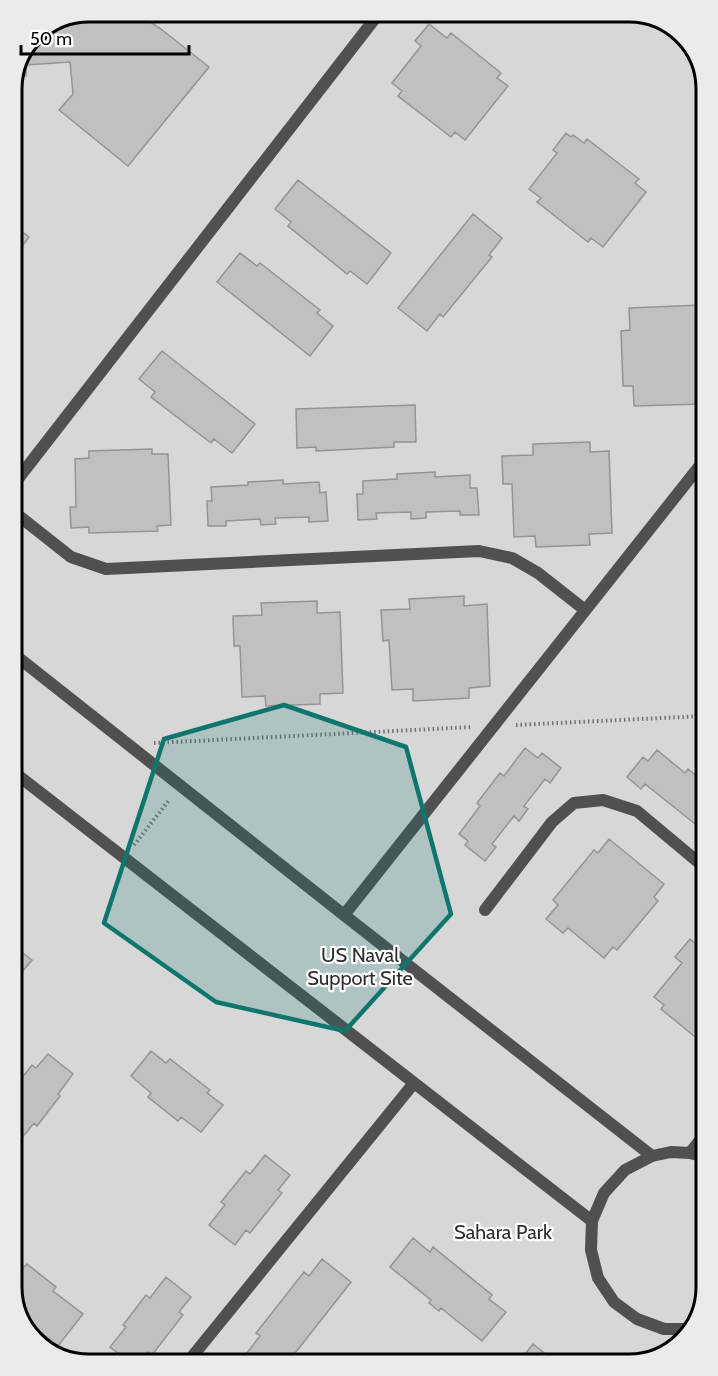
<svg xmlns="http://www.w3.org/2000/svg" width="718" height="1376" viewBox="0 0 718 1376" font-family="Cabin,sans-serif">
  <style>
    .green { fill: #d7d7d7 }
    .building { fill: #c0c0c0; stroke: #949494; stroke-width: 1.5 }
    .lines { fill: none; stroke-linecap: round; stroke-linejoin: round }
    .path { stroke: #727272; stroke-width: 4; stroke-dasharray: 1.5 3; stroke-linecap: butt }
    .street { stroke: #505050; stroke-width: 12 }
    .marked { fill: #0f766e; fill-opacity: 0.2; stroke: #0f766e; stroke-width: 4.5; stroke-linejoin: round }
    .labels { text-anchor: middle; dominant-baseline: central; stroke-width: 4.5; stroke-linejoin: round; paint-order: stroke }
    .park-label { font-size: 20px; fill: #2e2e2e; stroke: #fff }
    .rim { fill: none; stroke: #000; stroke-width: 3 }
  </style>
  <rect width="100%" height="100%" fill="#fff"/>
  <path class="green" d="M 90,12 L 634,12 L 675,28 L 700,60 L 706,1287 L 693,1330 L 658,1358 L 85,1364 L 46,1351 L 18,1316 L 12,85 L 35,35 Z"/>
  <path class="building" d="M 90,12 L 99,13 L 100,12 L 135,12 L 161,29 L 209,67 L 128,166 L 59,110 L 73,94 L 70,62 L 26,65 L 26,76 L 16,77 L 35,35 Z
    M 429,24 L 447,38 L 451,33 L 501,73 L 497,78 L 508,86 L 465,140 L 455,132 L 451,137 L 398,96 L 402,91 L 392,83 L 421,46 L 415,41 Z
    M 566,133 L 571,137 L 573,135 L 584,143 L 587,139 L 639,179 L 635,183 L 646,192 L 603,247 L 591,238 L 588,242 L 537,202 L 541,198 L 529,189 L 557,153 L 553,150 Z
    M 298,180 L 391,253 L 367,284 L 350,271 L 347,274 L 288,226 L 291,222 L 275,209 Z
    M 473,214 L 502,238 L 489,255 L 492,257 L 443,317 L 440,314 L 427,331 L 398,308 Z
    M 13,224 L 29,237 L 13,258 Z
    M 240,253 L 257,266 L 260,263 L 320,310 L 317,313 L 333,326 L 310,356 L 217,282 Z
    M 701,305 L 702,404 L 634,406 L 633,386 L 623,386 L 621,331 L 630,330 L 629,308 Z
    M 162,351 L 255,424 L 232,453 L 214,439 L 211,443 L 151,397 L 155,392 L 139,379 Z
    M 415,405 L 416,442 L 394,442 L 394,447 L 316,451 L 316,447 L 297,448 L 296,409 Z
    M 590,442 L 590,452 L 609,451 L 612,533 L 589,534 L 590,545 L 536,547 L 535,536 L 514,537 L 512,484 L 503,484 L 502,456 L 533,455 L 533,444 Z
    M 152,449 L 152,454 L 168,454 L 171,525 L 157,526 L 158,531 L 89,533 L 89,527 L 71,528 L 70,507 L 76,507 L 75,459 L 89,458 L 89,451 Z
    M 435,472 L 435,477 L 470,475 L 470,488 L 477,488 L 479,515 L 460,515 L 460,511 L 426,512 L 426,518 L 411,519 L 411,512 L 376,513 L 377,519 L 358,520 L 357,494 L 363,494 L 363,481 L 397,479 L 397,474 Z
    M 283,480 L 283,484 L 319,482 L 320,493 L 326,492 L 328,521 L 309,522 L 309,517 L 275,518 L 276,524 L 261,525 L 260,519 L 226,521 L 226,526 L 208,526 L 207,501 L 212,501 L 211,487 L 248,485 L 248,482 Z
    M 464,596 L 464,606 L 487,604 L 490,686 L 469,688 L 469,698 L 413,701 L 413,689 L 392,690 L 389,640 L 383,641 L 381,610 L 410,609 L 409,599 Z
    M 317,601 L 317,613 L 340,612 L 343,693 L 320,694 L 320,704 L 266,706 L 265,696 L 242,697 L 240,646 L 234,646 L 233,616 L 262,615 L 261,603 Z
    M 525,748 L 538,758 L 542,753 L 561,768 L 550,783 L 545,779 L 524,806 L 528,809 L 519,821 L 514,816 L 492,844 L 496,847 L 485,861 L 465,845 L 468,841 L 459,834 L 480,806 L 477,803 L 500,773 L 504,776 Z
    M 657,750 L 685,773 L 688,769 L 704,782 L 704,831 L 645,784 L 641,789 L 627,777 L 643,757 L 648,761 Z
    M 609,839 L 664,884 L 654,897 L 658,901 L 617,950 L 613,947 L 604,958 L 568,928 L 563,933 L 546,919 L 558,905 L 553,900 L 594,850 L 598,853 Z
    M 690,939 L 697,945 L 699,943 L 704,947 L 705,1045 L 661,1009 L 664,1005 L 654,997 L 682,963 L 675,957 Z
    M 16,948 L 32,960 L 16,979 Z
    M 151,1051 L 166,1063 L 170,1059 L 210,1090 L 207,1093 L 223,1105 L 201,1132 L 181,1117 L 178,1121 L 148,1097 L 151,1093 L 131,1076 Z
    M 48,1054 L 73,1074 L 58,1094 L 60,1096 L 37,1126 L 34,1123 L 17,1144 L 17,1084 L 32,1065 L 36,1068 Z
    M 265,1155 L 290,1175 L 278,1190 L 282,1193 L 250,1233 L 246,1230 L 235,1245 L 209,1225 L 225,1205 L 221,1202 L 246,1171 L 250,1174 Z
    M 413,1238 L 430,1252 L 433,1247 L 492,1295 L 489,1299 L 506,1312 L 482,1341 L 441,1308 L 439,1311 L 429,1303 L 431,1300 L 390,1267 Z
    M 322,1259 L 351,1282 L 288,1362 L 258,1362 L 247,1353 L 260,1336 L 256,1333 L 304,1272 L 309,1276 Z
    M 18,1263 L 23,1268 L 27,1264 L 56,1287 L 53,1291 L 83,1314 L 58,1346 L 39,1331 L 37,1334 L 26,1326 L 18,1316 Z
    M 166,1277 L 191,1297 L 179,1312 L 183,1315 L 152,1355 L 148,1352 L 139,1363 L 131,1363 L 110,1347 L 126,1327 L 123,1325 L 146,1295 L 150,1298 Z
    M 533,1344 L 552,1359 L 521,1359 Z"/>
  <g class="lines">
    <path class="path" d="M 516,725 L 703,716
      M 154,743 L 473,727
      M 134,845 L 170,799"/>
    <path class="street" d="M 14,484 L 380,12
      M 14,512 L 71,557 L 106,569 L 479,551 L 512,558 L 538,573 L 585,610
      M 15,655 L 344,915 L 652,1156
      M 15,773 L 592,1221
      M 485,910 L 552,822 L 574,803 L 603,800 L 637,811 L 704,867
      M 344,915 L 702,463
      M 690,1153 L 705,1134
      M 693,1329 L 664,1329 L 637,1319 L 614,1302 L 598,1278 L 591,1250 L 592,1221 L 604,1193 L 625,1170 L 652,1156 L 671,1152 L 690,1153 L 705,1157
      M 187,1363 L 414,1083"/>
  </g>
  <path class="marked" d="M 284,705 L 406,747 L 451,914 L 345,1031 L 216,1002 L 104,923 L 164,739 Z"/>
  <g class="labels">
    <g class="park-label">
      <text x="360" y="955">US Naval<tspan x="360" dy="23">Support Site</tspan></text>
      <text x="503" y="1232">Sahara Park</text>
    </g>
  </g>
  <path d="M0 0H718V1376H0ZM89 22H629A67 67 0 0 1 696 89V1287A67 67 0 0 1 629 1354H89A67 67 0 0 1 22 1287V89A67 67 0 0 1 89 22Z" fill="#ebebeb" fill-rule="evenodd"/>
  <path class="rim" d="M89 22H629A67 67 0 0 1 696 89V1287A67 67 0 0 1 629 1354H89A67 67 0 0 1 22 1287V89A67 67 0 0 1 89 22Z"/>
  <path d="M21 45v9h168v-9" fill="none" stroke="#000000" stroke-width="3"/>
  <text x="30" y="45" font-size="18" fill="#000000" stroke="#ffffff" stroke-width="4.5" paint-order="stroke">50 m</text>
</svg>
